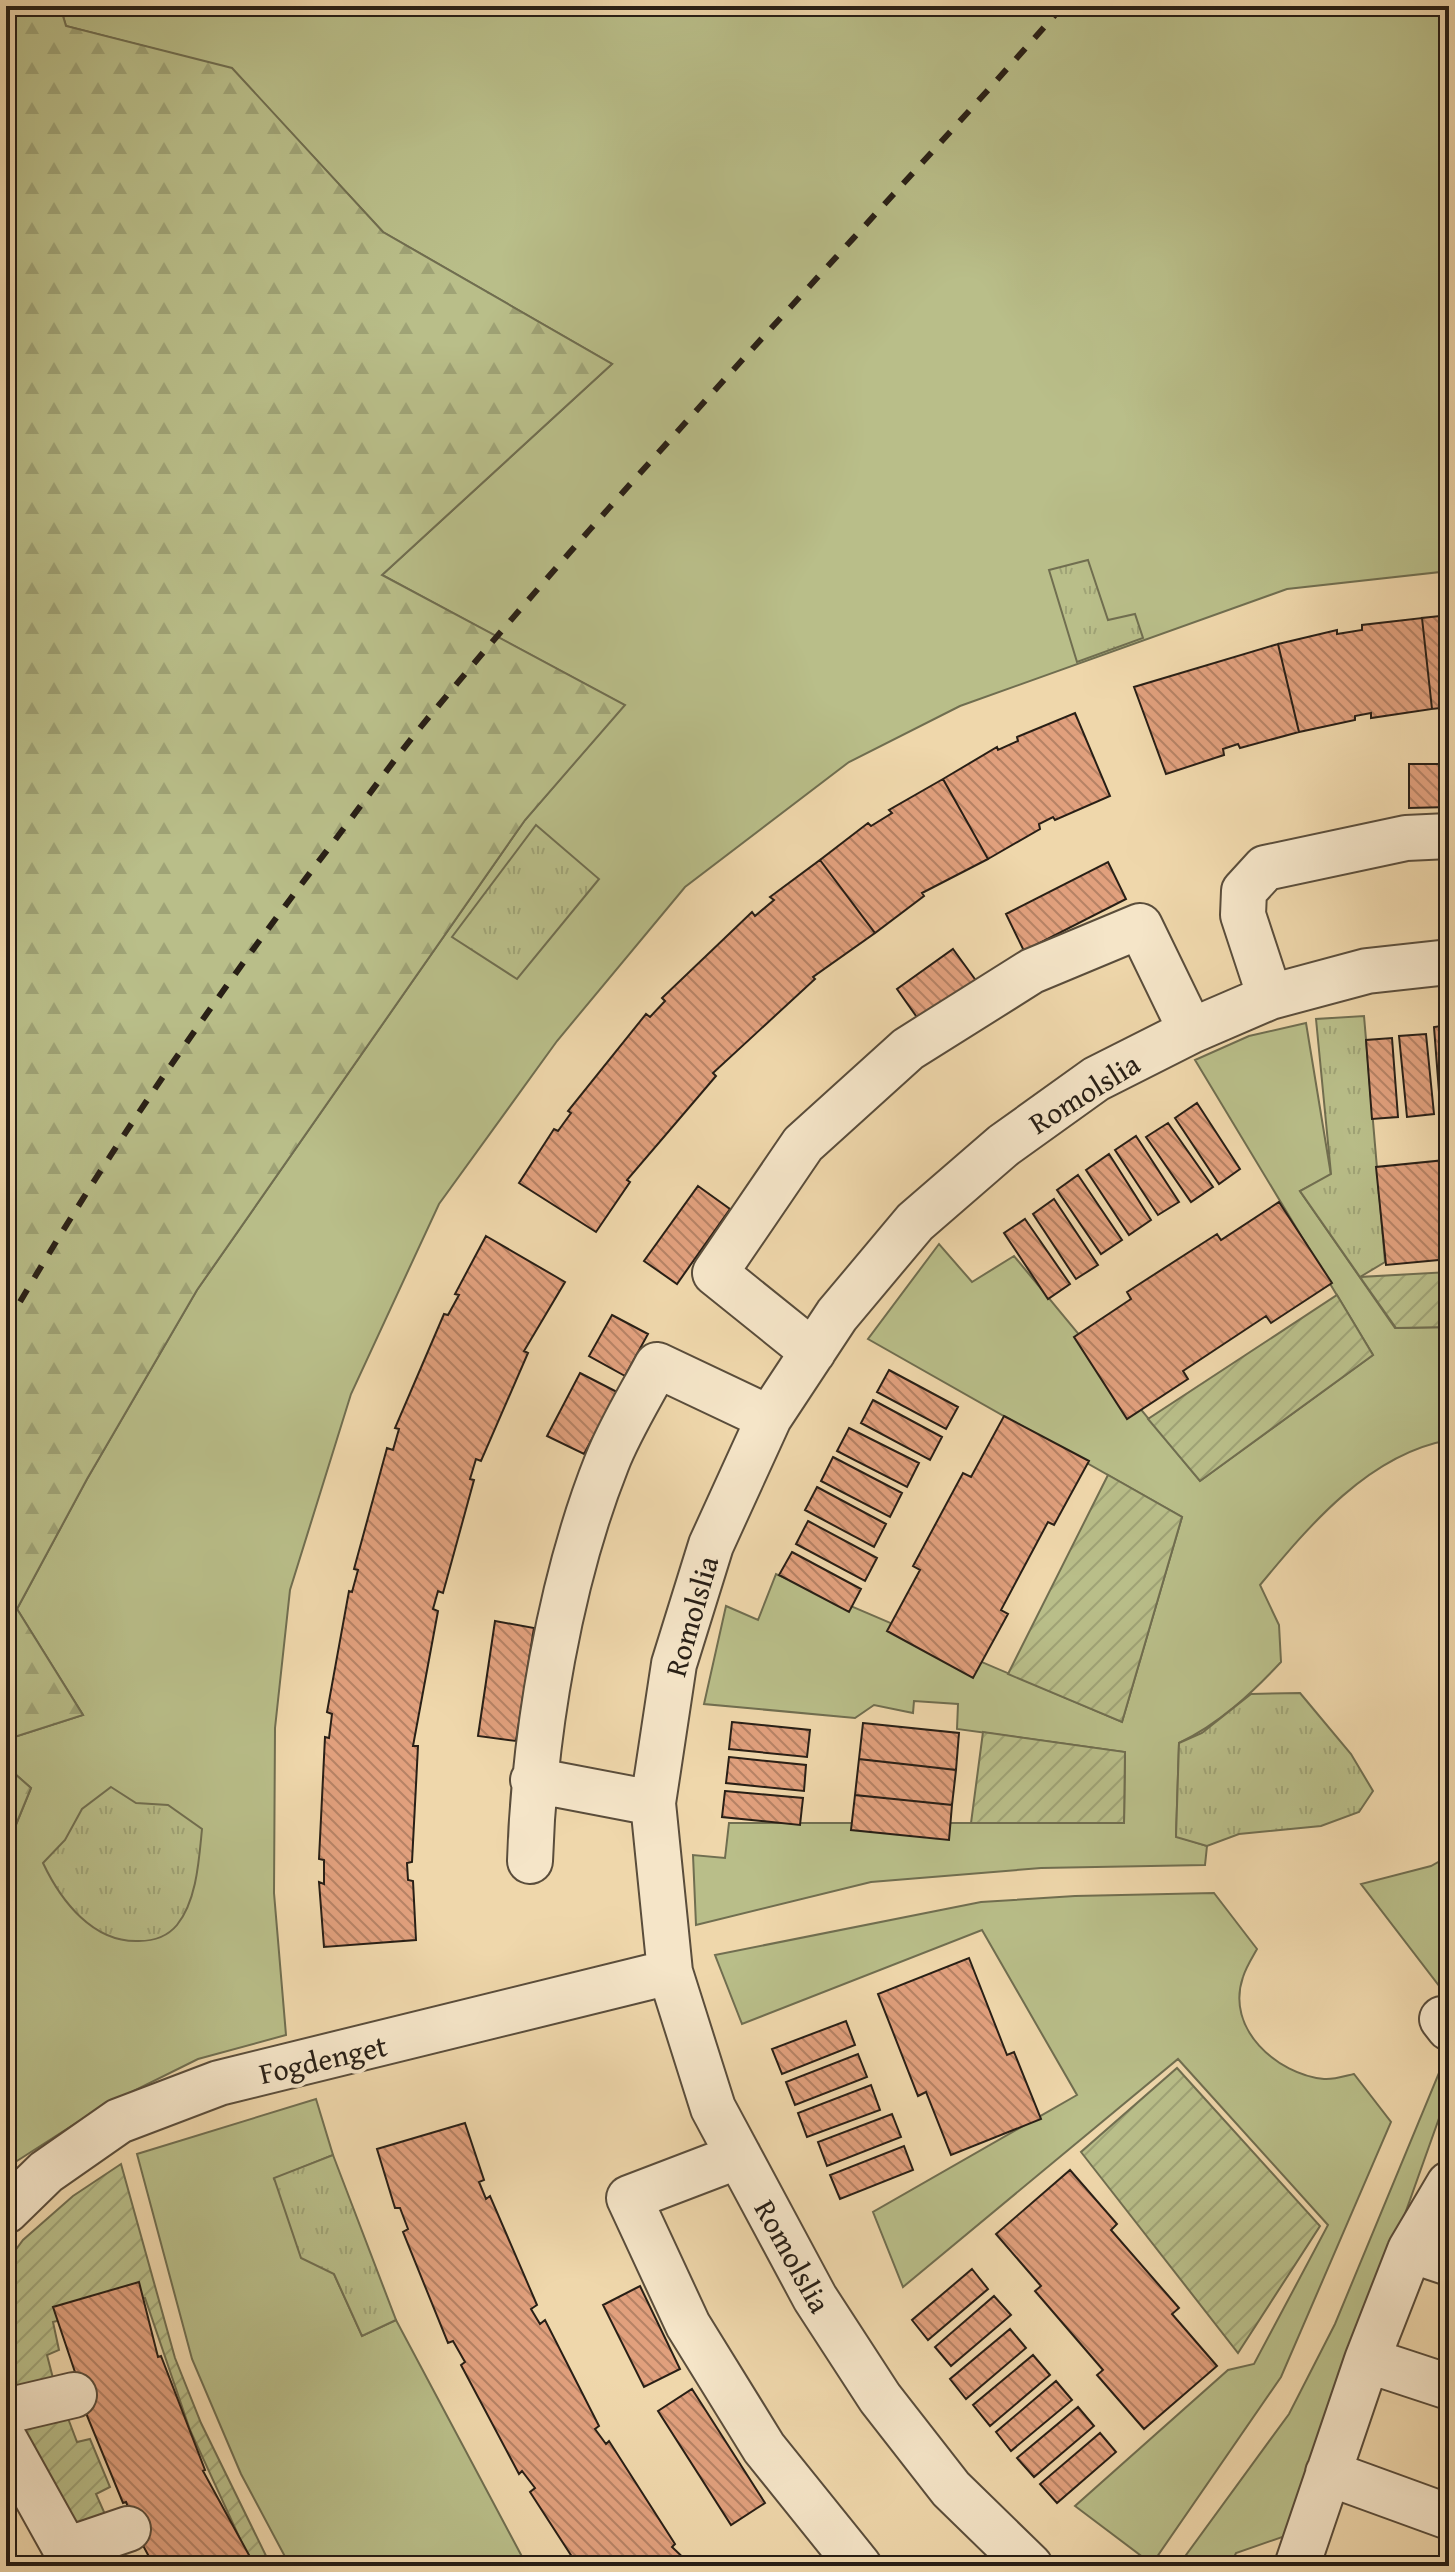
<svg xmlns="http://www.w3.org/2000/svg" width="1455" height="2572" viewBox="0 0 1455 2572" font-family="'Gentium Book Plus',serif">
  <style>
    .grass { fill: #b9be89; stroke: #706e50; stroke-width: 2 }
    .forest { fill: url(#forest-firs); stroke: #706e50; stroke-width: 2 }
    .park { fill: url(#park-tufts); stroke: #706e50; stroke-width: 2 }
    .garden { fill: url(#garden-furrows); stroke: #706e50; stroke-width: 2 }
    .building { fill: url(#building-back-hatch); stroke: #281f16; stroke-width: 2 }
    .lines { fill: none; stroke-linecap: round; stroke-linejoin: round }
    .minor-casing { stroke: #5a4d3b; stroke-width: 48 }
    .minor { stroke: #f5e5c8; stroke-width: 44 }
    .rail { stroke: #281f16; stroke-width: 6; stroke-dasharray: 14 14; stroke-linecap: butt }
    .labels { text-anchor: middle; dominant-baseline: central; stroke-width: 8; stroke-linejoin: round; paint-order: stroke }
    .street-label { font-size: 30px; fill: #281f16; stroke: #f5e5c8 }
  </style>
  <defs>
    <pattern id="forest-firs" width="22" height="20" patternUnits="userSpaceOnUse" patternTransform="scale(2)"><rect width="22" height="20" fill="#b9be89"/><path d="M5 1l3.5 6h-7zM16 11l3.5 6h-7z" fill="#9fa376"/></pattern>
    <pattern id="park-tufts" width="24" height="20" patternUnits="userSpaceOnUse" patternTransform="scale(2)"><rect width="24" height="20" fill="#b9be89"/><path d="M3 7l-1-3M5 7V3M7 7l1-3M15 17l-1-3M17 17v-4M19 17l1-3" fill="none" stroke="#9fa376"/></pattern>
    <pattern id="garden-furrows" width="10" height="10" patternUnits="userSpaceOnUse" patternTransform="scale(2)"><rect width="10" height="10" fill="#b9be89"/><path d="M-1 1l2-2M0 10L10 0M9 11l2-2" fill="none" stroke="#9fa376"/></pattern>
    <pattern id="building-back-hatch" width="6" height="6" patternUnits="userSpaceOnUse" patternTransform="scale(2)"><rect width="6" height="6" fill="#e1a07d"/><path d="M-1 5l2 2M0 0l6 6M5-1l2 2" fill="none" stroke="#b68265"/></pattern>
  </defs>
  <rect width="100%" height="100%" fill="#efd7ab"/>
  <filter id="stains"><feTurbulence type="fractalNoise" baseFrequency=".0025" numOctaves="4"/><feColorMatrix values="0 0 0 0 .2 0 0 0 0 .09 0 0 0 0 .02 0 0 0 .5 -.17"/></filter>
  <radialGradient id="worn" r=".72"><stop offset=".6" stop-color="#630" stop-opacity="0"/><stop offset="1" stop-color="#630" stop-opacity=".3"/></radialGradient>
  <path class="grass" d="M 60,6 L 1449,6 L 1449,571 L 1287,589 L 960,706 L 849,762 L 685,887 L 557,1041 L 439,1204 L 351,1394 L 290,1590 L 275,1728 L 274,1893 L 286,2035 L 198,2059 L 101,2107 L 6,2168 L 6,2095 L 11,2085 L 6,2083 L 6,1849 L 31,1788 L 6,1766 L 8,1739 L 83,1715 L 17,1609 L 87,1479 L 197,1290 L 525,820 L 624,705 L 382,575 L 612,364 L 383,232 L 232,69 L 66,26 Z
    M 1306,1023 L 1331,1175 L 1300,1191 L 1395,1328 L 1449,1327 L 1449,1440 C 1369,1454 1309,1526 1260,1585 L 1279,1625 L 1281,1662 C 1251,1694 1219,1724 1179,1743 L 1176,1836 L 1207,1846 L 1205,1865 L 1041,1868 L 871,1882 L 696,1925 L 693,1855 L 725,1858 L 729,1823 L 1124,1823 L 1125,1752 L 957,1729 L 958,1704 L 914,1701 L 913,1713 L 874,1705 L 855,1718 L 704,1704 L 726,1606 L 758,1620 L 776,1574 L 1122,1722 L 1182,1517 L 868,1339 L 939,1244 L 972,1282 L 1014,1256 L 1200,1481 L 1373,1355 L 1195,1060 L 1249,1036 Z
    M 1449,1856 L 1449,1966 L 1440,1987 L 1361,1884 L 1431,1866 Z
    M 1214,1893 L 1257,1949 C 1252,1958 1246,1967 1243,1977 C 1225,2029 1277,2074 1324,2079 C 1333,2080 1345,2076 1354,2074 L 1391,2122 L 1281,2377 L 1152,2564 L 1075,2506 L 1228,2370 L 1254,2364 L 1328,2225 L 1178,2059 L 903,2287 L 873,2212 L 1077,2095 L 982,1930 L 742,2024 L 715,1955 L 981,1902 L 1075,1896 Z
    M 1449,2065 L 1449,2112 L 1442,2110 L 1291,2534 L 1236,2553 L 1230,2566 L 1178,2566 L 1289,2414 L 1335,2324 L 1441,2068 Z
    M 316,2099 L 333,2155 L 274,2179 L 334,2274 L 362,2336 L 396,2320 L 527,2566 L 290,2566 L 241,2474 L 192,2359 L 137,2154 Z"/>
  <path class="forest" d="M 6,6 L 60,6 L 66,26 L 232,68 L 383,232 L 612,364 L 382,575 L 625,705 L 525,820 L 197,1290 L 87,1479 L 17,1609 L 83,1715 L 8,1739 L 6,1757 Z
    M 6,1766 L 31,1788 L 6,1849 Z"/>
  <path class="park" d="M 1088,560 L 1108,620 L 1135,614 L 1143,638 L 1077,662 L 1049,570 Z
    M 536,825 L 599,879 L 517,979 L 452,937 Z
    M 1364,1016 L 1385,1262 L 1360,1277 L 1300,1191 L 1331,1174 L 1316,1019 Z
    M 1300,1693 L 1351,1754 L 1373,1791 L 1359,1812 L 1321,1826 L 1239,1834 L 1207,1846 L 1176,1837 L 1179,1743 L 1202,1733 L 1251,1694 Z
    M 111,1787 L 136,1803 L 168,1805 L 202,1829 C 199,1859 197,1900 177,1925 C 167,1937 154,1941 139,1941 C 93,1943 61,1901 43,1863 L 65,1840 L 82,1809 Z
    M 333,2155 L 396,2320 L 362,2336 L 334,2274 L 301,2258 L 274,2178 Z"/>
  <path class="garden" d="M 1449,1272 L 1449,1327 L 1396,1328 L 1360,1277 Z
    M 1337,1295 L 1373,1355 L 1200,1481 L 1148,1419 Z
    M 1108,1475 L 1182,1517 L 1122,1722 L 1008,1674 Z
    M 983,1732 L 1125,1752 L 1124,1823 L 971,1823 Z
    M 1177,2068 L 1320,2226 L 1238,2353 L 1081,2152 Z
    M 121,2164 L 175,2358 L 201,2423 L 271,2566 L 253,2566 L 247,2554 L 190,2430 L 145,2298 L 53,2322 L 59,2350 L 47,2355 L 55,2386 L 6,2394 L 6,2263 L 23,2240 L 73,2196 Z
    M 66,2413 L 77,2442 L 90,2439 L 110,2487 L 96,2494 L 108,2521 L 75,2530 L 21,2427 Z"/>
  <path class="building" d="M 1449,615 L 1449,707 L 1432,709 L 1422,618 Z
    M 1422,618 L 1432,709 L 1371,718 L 1371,713 L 1355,716 L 1355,720 L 1299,732 L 1278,644 L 1337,630 L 1337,634 L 1362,630 L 1362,625 Z
    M 1278,644 L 1299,732 L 1240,748 L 1238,744 L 1223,749 L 1224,755 L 1166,774 L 1134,687 Z
    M 1075,713 L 1110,796 L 1055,820 L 1053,817 L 1039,824 L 1040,829 L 988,859 L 943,779 L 997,747 L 998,750 L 1018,741 L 1017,737 Z
    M 1409,764 L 1449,764 L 1449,807 L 1409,808 Z
    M 943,779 L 988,859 L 922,893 L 924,896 L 875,933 L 820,860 L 868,823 L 871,826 L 892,813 L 889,810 Z
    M 820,860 L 875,933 L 813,977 L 815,979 L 713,1073 L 716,1076 L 627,1180 L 630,1182 L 596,1232 L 519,1183 L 554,1129 L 558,1131 L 571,1113 L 568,1111 L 646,1014 L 650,1017 L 665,1001 L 662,998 L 752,912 L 755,916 L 774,900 L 770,897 Z
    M 1108,862 L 1126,899 L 1024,951 L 1006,914 Z
    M 953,949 L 977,982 L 921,1023 L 897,989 Z
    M 1449,1025 L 1449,1104 L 1440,1105 L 1434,1027 Z
    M 1426,1034 L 1434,1114 L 1407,1117 L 1399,1036 Z
    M 1392,1038 L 1398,1117 L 1372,1119 L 1366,1040 Z
    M 1197,1103 L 1240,1169 L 1219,1184 L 1175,1118 Z
    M 1168,1123 L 1213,1187 L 1191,1202 L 1146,1137 Z
    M 1136,1136 L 1179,1202 L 1158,1215 L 1115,1150 Z
    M 1445,1151 L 1449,1151 L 1449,1259 L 1386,1265 L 1376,1167 L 1445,1160 Z
    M 1109,1154 L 1151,1220 L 1129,1235 L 1086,1170 Z
    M 1078,1175 L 1122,1240 L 1101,1254 L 1057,1190 Z
    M 698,1186 L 730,1209 L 677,1284 L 644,1261 Z
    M 1054,1199 L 1098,1265 L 1076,1279 L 1033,1214 Z
    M 1279,1202 L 1332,1283 L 1271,1323 L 1266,1316 L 1183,1371 L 1188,1379 L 1127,1419 L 1074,1337 L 1131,1299 L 1127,1292 L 1217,1234 L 1221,1240 Z
    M 1025,1219 L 1070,1284 L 1048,1299 L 1004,1233 Z
    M 486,1236 L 565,1282 L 524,1351 L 528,1353 L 481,1461 L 476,1459 L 470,1479 L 474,1480 L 443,1593 L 438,1591 L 433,1609 L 438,1611 L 413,1746 L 418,1746 L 412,1862 L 407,1863 L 408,1880 L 413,1881 L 416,1940 L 324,1947 L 319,1882 L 324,1884 L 324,1860 L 319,1859 L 325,1737 L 329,1738 L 332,1714 L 327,1712 L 349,1591 L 352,1592 L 358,1570 L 354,1569 L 387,1448 L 393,1450 L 399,1429 L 395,1428 L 444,1314 L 448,1315 L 459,1295 L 455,1294 Z
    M 612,1315 L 648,1334 L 625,1376 L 589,1356 Z
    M 889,1370 L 958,1407 L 946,1429 L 877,1392 Z
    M 580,1373 L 617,1392 L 584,1454 L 547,1436 Z
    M 873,1400 L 942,1437 L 930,1460 L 861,1423 Z
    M 1004,1416 L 1089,1461 L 1054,1525 L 1048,1522 L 1001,1610 L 1008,1614 L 973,1678 L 887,1631 L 920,1570 L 913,1566 L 963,1473 L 971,1477 Z
    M 849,1428 L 919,1463 L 907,1487 L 837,1451 Z
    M 833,1457 L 902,1493 L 890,1517 L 821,1481 Z
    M 817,1487 L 886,1524 L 874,1547 L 805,1510 Z
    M 808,1521 L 877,1558 L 865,1581 L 796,1544 Z
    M 792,1552 L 861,1589 L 849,1612 L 779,1575 Z
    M 495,1621 L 534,1628 L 516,1741 L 478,1736 Z
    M 732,1722 L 810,1730 L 807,1757 L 729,1749 Z
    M 863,1723 L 959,1733 L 956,1770 L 859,1759 Z
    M 729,1757 L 806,1765 L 804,1791 L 726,1783 Z
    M 859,1759 L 956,1770 L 952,1805 L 855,1795 Z
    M 725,1791 L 803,1798 L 800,1825 L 722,1817 Z
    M 855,1795 L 952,1805 L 949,1840 L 851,1830 Z
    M 969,1958 L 1007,2055 L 1014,2052 L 1041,2119 L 951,2155 L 926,2092 L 918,2096 L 878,1994 Z
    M 846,2021 L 855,2045 L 782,2074 L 772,2049 Z
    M 858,2054 L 867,2077 L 795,2105 L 786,2082 Z
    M 871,2085 L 880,2110 L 807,2137 L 798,2113 Z
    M 892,2114 L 901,2137 L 827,2166 L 818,2142 Z
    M 465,2123 L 484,2180 L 479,2182 L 486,2199 L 490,2196 L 537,2305 L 531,2309 L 540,2324 L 545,2320 L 599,2426 L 595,2429 L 606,2444 L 609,2441 L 675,2544 L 672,2547 L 692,2566 L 578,2566 L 530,2492 L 535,2488 L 522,2471 L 519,2474 L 461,2365 L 465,2362 L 453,2341 L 448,2343 L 403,2232 L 408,2229 L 400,2208 L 395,2208 L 377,2149 Z
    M 904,2146 L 913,2170 L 840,2199 L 830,2175 Z
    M 1070,2170 L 1117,2224 L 1111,2230 L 1179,2308 L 1172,2314 L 1217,2366 L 1144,2429 L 1097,2375 L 1103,2370 L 1035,2291 L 1041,2286 L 996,2234 Z
    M 972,2269 L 988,2289 L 928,2340 L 912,2320 Z
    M 139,2282 L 158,2357 L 161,2356 L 205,2470 L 203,2471 L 255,2566 L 154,2566 L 131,2523 L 134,2521 L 126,2502 L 123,2503 L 76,2389 L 80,2387 L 53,2307 Z
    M 640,2286 L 680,2369 L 644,2387 L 603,2305 Z
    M 994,2296 L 1011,2315 L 951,2366 L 935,2347 Z
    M 1010,2329 L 1026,2348 L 966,2399 L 950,2379 Z
    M 1033,2355 L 1050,2375 L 990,2426 L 973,2405 Z
    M 1056,2381 L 1072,2400 L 1011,2451 L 996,2432 Z
    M 692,2389 L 765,2503 L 731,2525 L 658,2411 Z
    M 1078,2407 L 1094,2426 L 1034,2477 L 1017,2458 Z
    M 1100,2433 L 1116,2452 L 1057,2503 L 1040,2484 Z"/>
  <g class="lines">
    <g class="minor-casing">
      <path id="minor" d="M 1270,997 L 1243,915 L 1244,891 L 1265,868 L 1406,838 L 1449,836
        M 813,1352 L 715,1273 L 803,1144 L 908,1049 L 1032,971 L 1140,926 L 1191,1031
        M 533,1780 L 653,1803
        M 530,1861 C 534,1734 560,1580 607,1462 C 620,1429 640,1397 657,1365 L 769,1418
        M 1442,2019 L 1449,2028
        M 739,2156 L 629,2198 L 688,2325 L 764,2448 L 859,2566
        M 6,2211 L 46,2172 L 119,2121 L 219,2083 L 670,1972
        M 1410,2250 L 1449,2184
        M 1367,2360 L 1410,2250 L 1449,2263
        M 6,2411 L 74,2395
        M 6,2442 L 75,2566
        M 1328,2473 L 1449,2517
        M 66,2550 L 128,2529
        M 1030,2566 L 951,2489 L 880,2398 L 815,2298 L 713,2108 L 670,1972 L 653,1803 L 674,1664 L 711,1545 L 769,1418 L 837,1315 L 915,1222 L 1004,1145 L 1096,1079 L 1191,1031 L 1270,997 L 1367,971 L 1449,962
        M 1297,2566 L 1367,2360 L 1449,2387"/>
    </g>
    <use href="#minor" class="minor"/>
    <path class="rail" d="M 6,1326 C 104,1156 216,995 335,840 C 369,795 402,748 439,705 C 639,465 856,240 1063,6"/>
  </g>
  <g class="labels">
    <g class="street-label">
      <text transform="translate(1084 1093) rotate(-32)">Romolslia</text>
      <text transform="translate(691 1616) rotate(-74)">Romolslia</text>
      <text transform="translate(323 2059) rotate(-13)">Fogdenget</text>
      <text transform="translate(793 2256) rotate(61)">Romolslia</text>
    </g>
  </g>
  <rect width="1455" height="2572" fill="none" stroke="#efd7ab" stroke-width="32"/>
  <rect x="8" y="8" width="1439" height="2556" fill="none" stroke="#281f16" stroke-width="4"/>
  <rect x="16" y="16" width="1423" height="2540" fill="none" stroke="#281f16" stroke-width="2"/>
  <rect width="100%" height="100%" filter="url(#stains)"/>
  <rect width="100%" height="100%" fill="url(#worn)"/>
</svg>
